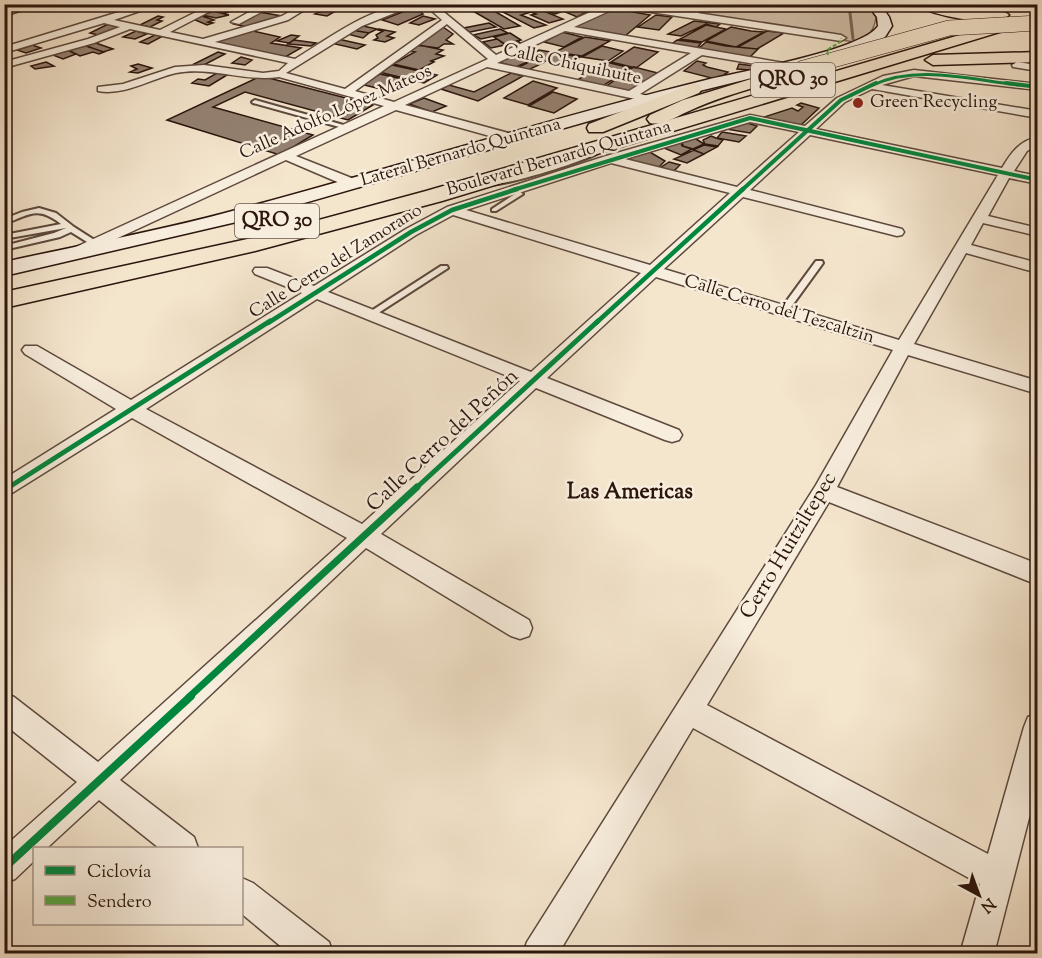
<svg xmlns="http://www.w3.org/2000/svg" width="1042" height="958" viewBox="0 0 1042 958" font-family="'Sorts Mill Goudy',serif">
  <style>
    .green { fill: #d2c2ac; stroke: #7e6c5c; stroke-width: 1.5 }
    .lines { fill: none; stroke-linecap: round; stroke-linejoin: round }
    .stream { stroke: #7b6759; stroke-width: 3 }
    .building { fill: #948171; stroke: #2b150d; stroke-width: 1.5 }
    .lane-casing { stroke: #5d493d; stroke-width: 4 }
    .street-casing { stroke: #5d493d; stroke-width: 3 }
    .secondary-casing { stroke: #2b150d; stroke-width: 3 }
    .primary-casing { stroke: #2b150d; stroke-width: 3 }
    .highway-casing { stroke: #2b150d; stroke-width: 3 }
    .lane { fill: #f8eede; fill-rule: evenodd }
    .street { fill: #f8eede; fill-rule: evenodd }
    .secondary { fill: #f8eede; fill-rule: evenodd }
    .primary { fill: #f4e5cd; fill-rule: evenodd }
    .highway { fill: #f4e5cd; fill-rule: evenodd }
    .highway-bridge-casing { stroke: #2b150d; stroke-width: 16; stroke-linecap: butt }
    .highway-bridge { stroke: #f4e5cd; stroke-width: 15 }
    .quiet { stroke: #54a941; stroke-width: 2; stroke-dasharray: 4 2; stroke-linecap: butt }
    .cycleway-far5-casing { stroke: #f8eede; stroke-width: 4.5 }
    .cycleway-far4-casing { stroke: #f8eede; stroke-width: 6 }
    .cycleway-far3-casing { stroke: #f8eede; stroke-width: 8 }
    .cycleway-far2-casing { stroke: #f8eede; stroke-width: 9 }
    .cycleway-far1-casing { stroke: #f8eede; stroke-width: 10 }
    .cycleway-casing { stroke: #f8eede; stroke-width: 12 }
    .cycleway-far5 { stroke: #00873e; stroke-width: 3 }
    .cycleway-far4 { stroke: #00873e; stroke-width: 4 }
    .cycleway-far3 { stroke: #00873e; stroke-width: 4.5 }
    .cycleway-far2 { stroke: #00873e; stroke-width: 5 }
    .cycleway-far1 { stroke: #00873e; stroke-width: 7 }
    .cycleway { stroke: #00873e; stroke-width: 8 }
    .poi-dot { fill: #8f2418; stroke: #f8eede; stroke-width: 2 }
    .labels { text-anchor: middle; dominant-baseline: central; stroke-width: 5; stroke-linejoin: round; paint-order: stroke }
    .far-street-label { font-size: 18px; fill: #2b150d; stroke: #f8eede }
    .far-poi-label { font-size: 18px; fill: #2b150d; stroke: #f8eede; text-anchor: start }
    .shield { fill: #f8eede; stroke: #68564c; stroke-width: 1.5 }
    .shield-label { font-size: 20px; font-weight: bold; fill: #2b150d }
    .street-label { font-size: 21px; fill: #2b150d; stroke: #f8eede }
    .neighbourhood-label { font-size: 22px; font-weight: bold; fill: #2b150d; stroke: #f8eede }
  </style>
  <rect width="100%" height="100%" fill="#f4e5cd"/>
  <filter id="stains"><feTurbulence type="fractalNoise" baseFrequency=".00333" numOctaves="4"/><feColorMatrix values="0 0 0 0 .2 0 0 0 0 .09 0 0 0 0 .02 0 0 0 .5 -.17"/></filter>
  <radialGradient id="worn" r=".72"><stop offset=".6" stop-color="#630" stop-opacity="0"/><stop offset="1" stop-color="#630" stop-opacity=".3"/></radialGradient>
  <path class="green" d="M 866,4 L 876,16 C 875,30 867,39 854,42 L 626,5 Z"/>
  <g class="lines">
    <path class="stream" d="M 849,4 L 853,39"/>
  </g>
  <path class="building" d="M 224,4 L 227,4 L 239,8 L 226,13 L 215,8 Z
    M 482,4 L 520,26 L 504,29 L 466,7 Z
    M 510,4 L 527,4 L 563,19 L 549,23 L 531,15 L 536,14 L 531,12 L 521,15 L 546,25 L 534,28 L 499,10 L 514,6 Z
    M 531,4 L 541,4 L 561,12 L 555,14 Z
    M 547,4 L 587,4 L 596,7 L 577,17 Z
    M 287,5 L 301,6 L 291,12 L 278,10 Z
    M 330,7 L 341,8 L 327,16 L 315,14 Z
    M 415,7 L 423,14 L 398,25 L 382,20 Z
    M 611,8 L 650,15 L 625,36 L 570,28 Z
    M 213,11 L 229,15 L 216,18 L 202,15 Z
    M 259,12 L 282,16 L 246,27 L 234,24 Z
    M 656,15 L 672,17 L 659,30 L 638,27 Z
    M 158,16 L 163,17 L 157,20 L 162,21 L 150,27 L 140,25 Z
    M 202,16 L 214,20 L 208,22 L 213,23 L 207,25 L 193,19 Z
    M 423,16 L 435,19 L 419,25 L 410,23 Z
    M 694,21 L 720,24 L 716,27 L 706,24 L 681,36 L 668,34 Z
    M 489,23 L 496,27 L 470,32 L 464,28 Z
    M 108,24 L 120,27 L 102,36 L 90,33 Z
    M 706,25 L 726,29 L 702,42 L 680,39 Z
    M 363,26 L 377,29 L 369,33 L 352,30 Z
    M 443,27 L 453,34 L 446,40 L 453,44 L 444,44 L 438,48 L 416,45 Z
    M 731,27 L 751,31 L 764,32 L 736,47 L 706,41 Z
    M 379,29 L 395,32 L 387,36 L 394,38 L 385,42 L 374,40 L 378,38 L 376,35 L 383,31 L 378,30 Z
    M 500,29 L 508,33 L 481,39 L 473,35 Z
    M 352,30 L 369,33 L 363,38 L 347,34 Z
    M 136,31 L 147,34 L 135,39 L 123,37 Z
    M 253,31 L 280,37 L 271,43 L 301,48 L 280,60 L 209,43 Z
    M 767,31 L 784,33 L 757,49 L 738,47 Z
    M 562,32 L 582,37 L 564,47 L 544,42 Z
    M 510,33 L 521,40 L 517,41 L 521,43 L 511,48 L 494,37 Z
    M 155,35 L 163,36 L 148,44 L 140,42 Z
    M 291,35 L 299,36 L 289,43 L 277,41 Z
    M 585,37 L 610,41 L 582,56 L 555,52 Z
    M 338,39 L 365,45 L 357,49 L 331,43 Z
    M 497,39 L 505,45 L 491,48 L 483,42 Z
    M 294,40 L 316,43 L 311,46 L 288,44 Z
    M 677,40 L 701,43 L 696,50 L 669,46 Z
    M 93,42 L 113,49 L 103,52 L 84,45 Z
    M 706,42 L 726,46 L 758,49 L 749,58 L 697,50 Z
    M 32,45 L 41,48 L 26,53 L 17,50 Z
    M 83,45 L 104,52 L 99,54 L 93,52 L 80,56 L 68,50 Z
    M 419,45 L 443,50 L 436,54 L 444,56 L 431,61 L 434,62 L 419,70 L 393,64 L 415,52 L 408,51 Z
    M 602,46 L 623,51 L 608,61 L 582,57 Z
    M 634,47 L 658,52 L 636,68 L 611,62 Z
    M 67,50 L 76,54 L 63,59 L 53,55 Z
    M 539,50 L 580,57 L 563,65 L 526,57 Z
    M 218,52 L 225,54 L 202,66 L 194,64 Z
    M 514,54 L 532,60 L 516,67 L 498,62 Z
    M 241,57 L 252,60 L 245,65 L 232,63 Z
    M 533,60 L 543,63 L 528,70 L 519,67 Z
    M 697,61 L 706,63 L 703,65 L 707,67 L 728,72 L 725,74 L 729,75 L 723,81 L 684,71 Z
    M 46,62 L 54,66 L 35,69 L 31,66 Z
    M 606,62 L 631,68 L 601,87 L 576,81 Z
    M 138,64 L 152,68 L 138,73 L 130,72 L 137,69 L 131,66 Z
    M 739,64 L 762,67 L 750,70 L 737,69 Z
    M 392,65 L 437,75 L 424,83 L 379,72 Z
    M 634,67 L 658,73 L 630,93 L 605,87 Z
    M 217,73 L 227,75 L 209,86 L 192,83 L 198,79 L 205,80 Z
    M 511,73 L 523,76 L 478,101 L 441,89 L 449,85 L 474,92 Z
    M 380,74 L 412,81 L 393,92 L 360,84 Z
    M 261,76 L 373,105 L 348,120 L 245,92 L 213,107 L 313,135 L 280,155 L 167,120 Z
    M 533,81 L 557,88 L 528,105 L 504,98 Z
    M 553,92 L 577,99 L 554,113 L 529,106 Z
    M 424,98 L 446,106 L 432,112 L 409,104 Z
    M 801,103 L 819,108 L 800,126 L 761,118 L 792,108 L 798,111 L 803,107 L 797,105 Z
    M 744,122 L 757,126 L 750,133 L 726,129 Z
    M 722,132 L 746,136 L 739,142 L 717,138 Z
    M 711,136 L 716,138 L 723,140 L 718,146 L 705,144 L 703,140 Z
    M 693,137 L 704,144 L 693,149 L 683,146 L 682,140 Z
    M 680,139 L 682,146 L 692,149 L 681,155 L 664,148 L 665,143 Z
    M 704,145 L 717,147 L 704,154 L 693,150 Z
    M 694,150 L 704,154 L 687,163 L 674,159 Z
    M 648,151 L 665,161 L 657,169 L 627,159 Z
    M 669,162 L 680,165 L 674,171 L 660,168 Z"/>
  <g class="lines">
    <g class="lane-casing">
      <path id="lane" d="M 703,5 L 707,6 L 695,16 L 691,16 L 691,14 Z
        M 255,100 L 347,126 L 348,127 L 343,128 L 253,103 L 252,102 Z
        M 593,152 L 598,153 C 585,161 497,189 486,184 L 504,180 Z
        M 512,189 L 516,189 L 523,194 L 496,211 L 492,211 L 492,209 L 515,194 L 512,191 Z
        M 39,208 L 56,213 L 74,227 L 99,243 L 92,245 L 71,232 L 60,237 L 4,250 L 4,246 L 54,233 L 66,228 L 4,239 L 4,235 L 61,224 C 37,205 29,215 4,224 L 4,219 L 22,212 Z
        M 816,261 L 822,261 L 823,263 L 786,314 L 780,314 L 780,310 Z
        M 441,266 L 447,266 L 448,268 L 372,317 L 366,317 L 365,315 Z"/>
    </g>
    <g class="street-casing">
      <path id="street" d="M 25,4 L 41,4 L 4,16 L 4,10 Z
        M 145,4 L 160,4 L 114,20 L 160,30 L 212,4 L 224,4 L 170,32 L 203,39 L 282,16 L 303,4 L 314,4 L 288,20 L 215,42 L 295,59 C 331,37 373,4 417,4 L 362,26 L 286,73 L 345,89 L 442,20 L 424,4 L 434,4 L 496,55 L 608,4 L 639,4 L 841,35 L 846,38 L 841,41 L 618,7 L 574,27 L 784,63 L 789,66 L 784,69 L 702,55 L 640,94 L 653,97 L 655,99 L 649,102 L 487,67 L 405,105 L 516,135 L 516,141 L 508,141 L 396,110 L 296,156 L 359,181 L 361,184 L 359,187 L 349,187 L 286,160 L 77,257 L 67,257 L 64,254 L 67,251 L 384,106 L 279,77 C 244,82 210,66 176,73 C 150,79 125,96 98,91 L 98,87 L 123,84 L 175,67 L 204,65 L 263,73 L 279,71 L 288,63 L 130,29 L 94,43 L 4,68 L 4,62 L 88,39 L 120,27 L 104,23 L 4,53 L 4,47 ZM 447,24 L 488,59 L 394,102 L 355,91 ZM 565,31 L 691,53 L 629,91 L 497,63 Z
        M 264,4 L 276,4 L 239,24 L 231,22 Z
        M 1017,62 L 1038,65 L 1038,71 L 1013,67 L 1012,65 Z
        M 914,70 L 1038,84 L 1038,90 L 914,76 L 882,85 L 1038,111 L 1038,118 L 872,89 L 845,102 L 816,129 L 1002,168 C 1011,153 1019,141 1038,137 L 1038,145 L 1027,151 L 1014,171 L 1038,176 L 1038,184 L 1009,178 L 988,216 L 1038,228 L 1038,236 L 983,223 L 971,245 L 1038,263 L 1038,273 L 966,253 L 914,344 L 1038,381 L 1038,394 L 908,355 L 837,487 L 1038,564 L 1038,585 L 829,502 L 707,705 L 988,854 L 1024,727 L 1028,717 L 1038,713 L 1038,783 L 994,954 L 960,954 L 980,884 L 693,728 L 558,954 L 523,954 L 527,942 L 816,485 L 893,350 L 656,277 L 547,378 L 679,430 L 682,435 L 679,440 L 672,442 L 665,440 L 536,388 L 381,534 L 529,620 L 532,628 L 529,636 L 520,639 L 511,636 L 366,548 L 120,780 L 194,837 L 198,848 L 159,848 L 99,800 L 47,848 L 34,848 L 34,861 L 15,879 L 4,883 L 4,847 L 77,782 L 4,724 L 4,693 L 14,697 L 98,762 L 347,538 L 132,418 L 4,498 L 4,479 L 116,409 L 25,354 L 22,350 L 25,346 L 37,346 L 131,400 L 302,293 L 255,274 L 253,271 L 255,268 L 267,268 L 314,286 L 406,229 L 447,207 L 606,156 L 750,115 L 805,126 L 837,98 L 883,76 ZM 750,122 L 799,132 L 737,187 L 625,159 ZM 810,135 L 998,175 L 899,340 L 664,269 L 743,197 L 897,236 L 902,235 L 904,232 L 902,229 L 750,190 ZM 611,163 L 730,193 L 650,265 L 466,210 ZM 453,215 L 641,273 L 531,372 L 328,292 L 416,235 ZM 317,299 L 520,381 L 362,524 L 146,409 Z
        M 242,878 L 253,883 L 329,942 L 333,954 L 290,954 L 242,914 Z"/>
    </g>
    <g class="secondary-casing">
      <path id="secondary" d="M 867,4 L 880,4 L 889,17 L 892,26 L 885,37 L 870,46 L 833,58 L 655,102 L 245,220 L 4,276 L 4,262 C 81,245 160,231 236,210 C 393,168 548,119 706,80 C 739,72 863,50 878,26 L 877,17 Z"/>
    </g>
    <g class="primary-casing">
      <path id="primary" d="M 916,4 C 940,4 962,11 987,11 C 995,11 1003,9 1009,15 C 996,28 929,16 916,4 Z
        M 1018,18 L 1023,19 L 1025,22 L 1023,25 L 442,201 L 255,251 L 4,308 L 4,292 L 252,238 L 426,191 Z
        M 1038,52 L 1038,62 L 933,65 L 925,60 L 933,55 Z
        M 693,84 L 699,85 L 702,89 L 699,93 L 603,132 L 589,132 L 587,128 L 589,124 Z"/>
    </g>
    <g class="highway-casing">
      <path id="highway" d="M 800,64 L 806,66 L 808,69 L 806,72 C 767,85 725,94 689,111 C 677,116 663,126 650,123 L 647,119 L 650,115 L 683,100 Z"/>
    </g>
    <use href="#lane" class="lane"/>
    <use href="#street" class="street"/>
    <use href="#secondary" class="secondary"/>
    <use href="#primary" class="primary"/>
    <use href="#highway" class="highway"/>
    <g class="highway-bridge-casing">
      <path id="highway-bridge" d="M 800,69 L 949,28 L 1038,23"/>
    </g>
    <use href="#highway-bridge" class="highway-bridge"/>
    <path class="quiet" d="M 828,55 L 827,50 L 840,42 L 841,38"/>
    <g class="cycleway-far5-casing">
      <path id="cycleway-far5" d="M 873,85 C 917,64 972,80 1019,85"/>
    </g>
    <g class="cycleway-far4-casing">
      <path id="cycleway-far4" d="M 1006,83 L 1038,87
        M 513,190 L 750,118 L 1038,180
        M 742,190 L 841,100 L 876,83"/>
    </g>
    <g class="cycleway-far3-casing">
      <path id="cycleway-far3" d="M 268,323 L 411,232 L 452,210 L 517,189
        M 596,323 L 743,189"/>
    </g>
    <g class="cycleway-far2-casing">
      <path id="cycleway-far2" d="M 6,489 L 270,321
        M 415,489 L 598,321"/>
    </g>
    <g class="cycleway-far1-casing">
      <path id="cycleway-far1" d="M 4,490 L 8,487
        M 189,697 L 417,487"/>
    </g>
    <g class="cycleway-casing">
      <path id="cycleway" d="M 4,868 L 191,696"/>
    </g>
    <use href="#cycleway-far5" class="cycleway-far5"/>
    <use href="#cycleway-far4" class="cycleway-far4"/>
    <use href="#cycleway-far3" class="cycleway-far3"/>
    <use href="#cycleway-far2" class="cycleway-far2"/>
    <use href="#cycleway-far1" class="cycleway-far1"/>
    <use href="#cycleway" class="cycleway"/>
  </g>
  <circle class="poi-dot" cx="858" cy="103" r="6"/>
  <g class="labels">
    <g class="far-street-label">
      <text transform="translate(572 65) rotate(12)">Calle Chiquihuite</text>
      <text transform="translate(336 113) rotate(-24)">Calle Adolfo López Mateos</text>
      <text transform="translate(461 153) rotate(-16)">Lateral Bernardo Quintana</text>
      <text transform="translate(559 159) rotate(-16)">Boulevard Bernardo Quintana</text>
      <text transform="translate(336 262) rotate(-32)">Calle Cerro del Zamorano</text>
      <text transform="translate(779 310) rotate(17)">Calle Cerro del Tezcaltzin</text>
    </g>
    <g class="far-poi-label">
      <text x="870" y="103">Green Recycling</text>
    </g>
    <g class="shield">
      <rect x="751" y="63" width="84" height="34" rx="4.5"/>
      <rect x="235" y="204" width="84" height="34" rx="4.5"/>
    </g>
    <g class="shield-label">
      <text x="793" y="80">QRO 30</text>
      <text x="277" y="221">QRO 30</text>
    </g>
    <g class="street-label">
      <text transform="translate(443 441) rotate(-43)">Calle Cerro del Peñón</text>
      <text transform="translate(789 546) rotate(-59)">Cerro Huitziltepec</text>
    </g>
    <g class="neighbourhood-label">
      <text x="630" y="493">Las Americas</text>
    </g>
  </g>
  <rect width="1042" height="958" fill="none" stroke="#f4e5cd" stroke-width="24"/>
  <rect x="6" y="6" width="1030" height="946" fill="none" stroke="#2b150d" stroke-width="3"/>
  <rect x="12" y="12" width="1018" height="934" fill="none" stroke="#2b150d" stroke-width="1.5"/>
  <rect x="33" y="847" width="210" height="78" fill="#f8eede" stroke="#a6978a" stroke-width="1.5"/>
  <rect x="45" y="866" width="30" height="9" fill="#00873e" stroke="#a6978a" stroke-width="1.5"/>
  <text x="87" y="877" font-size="18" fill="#2b150d">Ciclovía</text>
  <rect x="45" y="896" width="30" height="9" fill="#54a941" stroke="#a6978a" stroke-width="1.5"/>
  <text x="87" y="907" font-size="18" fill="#2b150d">Sendero</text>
  <g transform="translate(979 895) rotate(139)" stroke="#f8eede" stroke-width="4.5" paint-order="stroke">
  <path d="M0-4.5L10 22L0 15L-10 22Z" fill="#2b150d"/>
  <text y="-9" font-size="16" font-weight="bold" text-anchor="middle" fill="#2b150d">N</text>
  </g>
  <rect width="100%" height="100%" filter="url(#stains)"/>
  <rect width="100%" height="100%" fill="url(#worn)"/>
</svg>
